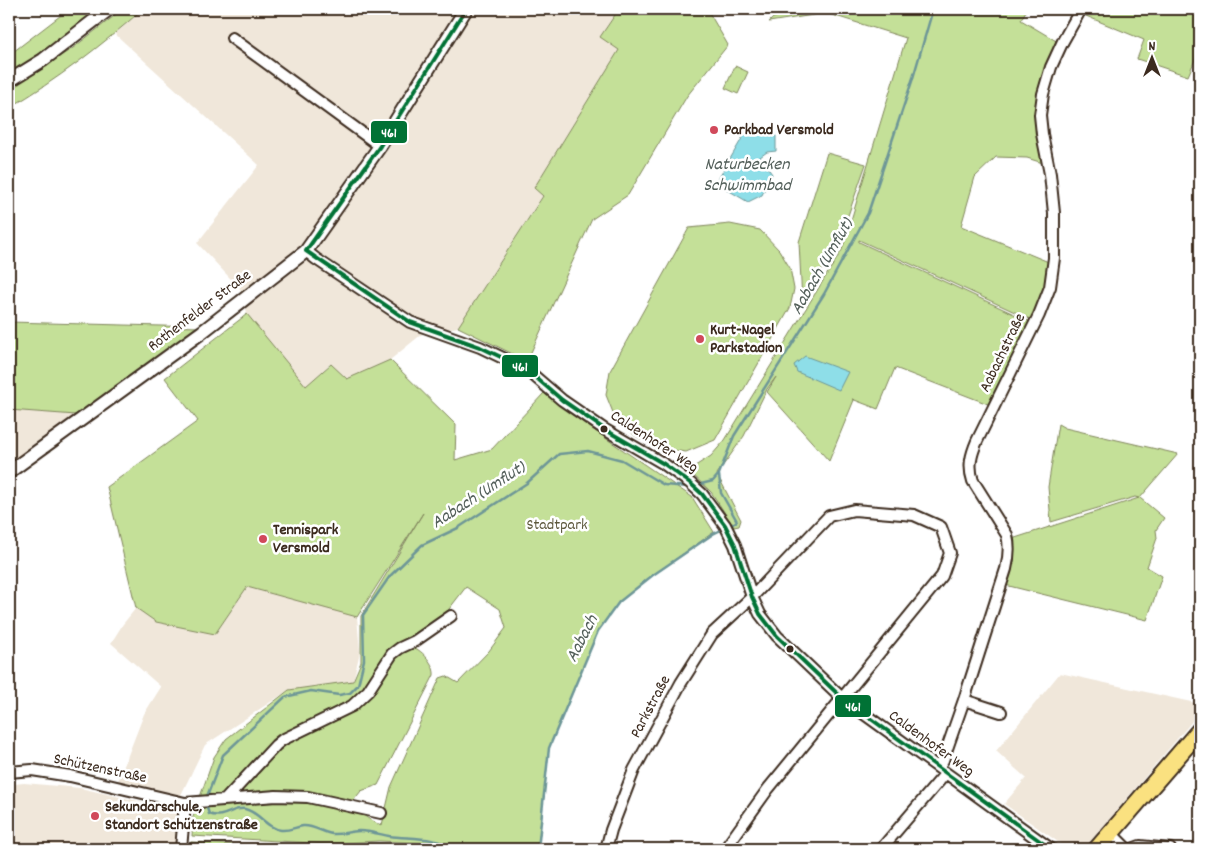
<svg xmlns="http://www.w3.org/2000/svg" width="1209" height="858" viewBox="0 0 1209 858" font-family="Dekko,sans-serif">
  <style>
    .built { fill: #f0e7da }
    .green { fill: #c4e098; stroke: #80855b; fill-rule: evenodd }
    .water { fill: #8edee8; stroke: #6d9697 }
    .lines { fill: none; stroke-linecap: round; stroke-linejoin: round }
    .stream { stroke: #6d9697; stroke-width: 2.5 }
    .minor-casing { stroke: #3b2a1e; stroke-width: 14 }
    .tertiary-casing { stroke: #3b2a1e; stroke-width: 16 }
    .primary-casing { stroke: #3b2a1e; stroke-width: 20 }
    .minor { stroke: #fff; stroke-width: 10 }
    .tertiary { stroke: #fff; stroke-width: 12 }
    .primary { stroke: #fae180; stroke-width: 16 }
    .bus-1-casing { stroke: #fff; stroke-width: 8 }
    .bus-1 { stroke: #007235; stroke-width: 4 }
    .poi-dot { fill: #d1495b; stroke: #fff; stroke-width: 2 }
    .bus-dot { fill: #3b2a1e; stroke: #fff; stroke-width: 2 }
    .labels { text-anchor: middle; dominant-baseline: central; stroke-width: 5; stroke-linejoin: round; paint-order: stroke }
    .poi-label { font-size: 16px; font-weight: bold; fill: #3b2a1e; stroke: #fff; text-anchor: start }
    .street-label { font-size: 16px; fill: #3b2a1e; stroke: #fff }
    .park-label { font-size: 16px; fill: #5d583c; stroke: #fff }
    .water-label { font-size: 18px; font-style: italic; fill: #54605b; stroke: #fff }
    .line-badge { stroke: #fff; stroke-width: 2 }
    .badge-label { font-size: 14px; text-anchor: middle; font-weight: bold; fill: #fff }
  </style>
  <rect width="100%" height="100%" fill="#fff"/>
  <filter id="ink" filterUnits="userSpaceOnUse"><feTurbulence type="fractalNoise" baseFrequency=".02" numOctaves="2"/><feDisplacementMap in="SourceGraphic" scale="10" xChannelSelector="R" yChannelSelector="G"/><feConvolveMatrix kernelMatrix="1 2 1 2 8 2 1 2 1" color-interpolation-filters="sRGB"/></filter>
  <g filter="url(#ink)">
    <path class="built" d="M 143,9 L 619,9 L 600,37 L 619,50 L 534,188 L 543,195 L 458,327 L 422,334 L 390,360 L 347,379 L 330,364 L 306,387 L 247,314 L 243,292 L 197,243 L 259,165 L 115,34 Z
      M 9,410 L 76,415 L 9,464 Z
      M 247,587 L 357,617 L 360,652 L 353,681 L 289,690 L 205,745 L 181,795 L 118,781 L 144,714 L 161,687 L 111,643 L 123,624 L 136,608 L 156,622 L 215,634 Z
      M 1060,673 L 1200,704 L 1200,712 L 1084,849 L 1068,849 L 1004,804 L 1026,778 L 996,751 Z
      M 24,783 L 80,788 L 174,809 L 177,813 L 176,849 L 16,849 L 10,790 L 15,784 Z"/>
    <path class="green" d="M 69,9 L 99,9 L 77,28 L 9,74 L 9,55 Z
      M 123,9 L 143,9 C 101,46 57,80 9,108 L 9,89 L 73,48 Z
      M 619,9 L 707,9 L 728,45 L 687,96 L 628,195 L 592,219 L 527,361 L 458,327 L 543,196 L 534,188 L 619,50 L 600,37 Z
      M 802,9 L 1027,9 L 1021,20 L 1058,42 L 1038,105 L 1046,164 L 1027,158 L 996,157 L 975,177 L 961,226 L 1051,263 L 1044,294 L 1032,320 L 859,240 L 859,242 L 1031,322 L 988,404 L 895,368 L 878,409 L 852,399 L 854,400 L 829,461 L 767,392 L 776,377 L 767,389 L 744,436 L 717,474 L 741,520 L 739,526 L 734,527 L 711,492 L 691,473 L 692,468 L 711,456 L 725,440 L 842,250 L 906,38 L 826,13 L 769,22 L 773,18 Z
      M 1086,9 L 1200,9 L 1200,48 L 1188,76 L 1137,59 L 1144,40 L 1086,16 L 1083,12 Z
      M 735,66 L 748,72 L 738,94 L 725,88 Z
      M 827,153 L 866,164 L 838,244 L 802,301 L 799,242 Z
      M 730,224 L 760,230 L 779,250 L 790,268 L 794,289 L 790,308 L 715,440 L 686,452 L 657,448 L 634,435 L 614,415 L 606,395 L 610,371 L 689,228 Z
      M 247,314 L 306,386 L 331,364 L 347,379 L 390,360 L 456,425 L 455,460 L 492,449 L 544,393 L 582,422 L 692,497 L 714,532 L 653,575 L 619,602 L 598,631 L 549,748 L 538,849 L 420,849 L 421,843 L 379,841 L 329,844 L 192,836 L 193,817 L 214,757 L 226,739 L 289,690 L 353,681 L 361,662 L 361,616 L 423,513 L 357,617 L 247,587 L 215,634 L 156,622 L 136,608 L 107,487 L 198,421 L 165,378 ZM 466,587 L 500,609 L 506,628 L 489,651 L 458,683 L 446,676 L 440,678 L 391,787 L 382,825 C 370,823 362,811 349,808 C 308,797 265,799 222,797 L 276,739 L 283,734 L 347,704 L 363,692 L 396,647 L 446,613 Z
      M 9,322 L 200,327 L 76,415 L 9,410 Z
      M 1058,424 L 1065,428 L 1178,454 L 1140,498 L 1164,518 L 1156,530 L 1157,538 L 1147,567 L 1162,576 L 1147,620 L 1005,585 L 1012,539 L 1139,498 L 1135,497 L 1051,522 L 1048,487 Z
      M 413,647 C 423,651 435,665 434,675 L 378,785 L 361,791 L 353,801 L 308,794 L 236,796 L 235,794 L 277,748 L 354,708 L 391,660 L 407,648 Z
      M 191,842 L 241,845 L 241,849 L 191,849 Z"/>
    <path class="water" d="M 751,123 L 776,136 L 776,151 L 767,152 L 760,157 L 772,174 L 762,195 L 748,202 L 716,183 Z
      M 805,356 L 848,372 L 839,390 L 797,372 L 794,365 Z"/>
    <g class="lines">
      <path class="stream" d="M 719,475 L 721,493 L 737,521 L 730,526
        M 697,485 L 713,481 L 719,474 L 734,436 L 824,294 L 868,213 L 913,78 L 933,9
        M 206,799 L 223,755 L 285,697 L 311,691 L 339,695 L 350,693 L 358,685 L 364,660 L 363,615 L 390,576 L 422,545 L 458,528 L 527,483 L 559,454 L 588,451 L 622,460 L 664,485 L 689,487
        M 206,805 L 209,814 C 225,820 231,807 245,809 C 259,812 266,828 281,830 C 289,831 295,827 303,826 C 313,825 323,833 332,834 C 342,835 349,831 359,831 C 369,831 379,834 389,836 C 411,839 435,836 455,849
        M 538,849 L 549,748 L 598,631 L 619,602 L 653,575 L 713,534 L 725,528"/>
      <g class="minor-casing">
        <path id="minor" d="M 232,38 L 380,146
          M 306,251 L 316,259 L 410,322 L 480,347 L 526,369 L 562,400 L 604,429 L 664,464 L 690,483 L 702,494 L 725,525 L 735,545 L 752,597 L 760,614 L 777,636 L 842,698 L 1051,849
          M 964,700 L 1001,712
          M 938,767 L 943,760 L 964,700 L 1006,569 C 1009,557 1010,547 1007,535 L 973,481 C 968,466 971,455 977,441 L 1039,315 L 1050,287 L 1054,258 L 1054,213 L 1050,174 L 1042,134 L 1040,115 L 1043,94 L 1051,67 L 1063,41 L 1081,9
          M 9,772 L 32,770 L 70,776 L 185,803 L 276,796 L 308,797 L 381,813
          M 226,799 L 276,745 L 282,740 L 352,706 L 368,691 L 392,654 L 400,648 L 415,641 L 451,616
          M 1111,833 L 1127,849
          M 181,849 L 185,803
          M 606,849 L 611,830 L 634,770 L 681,683 L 712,634 L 752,597 L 829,516 L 854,510 L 914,515 L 941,527 L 950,553 L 942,576 L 768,789 L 725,849
          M 881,849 L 946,773
          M 1132,849 L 1140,846 L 1170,849"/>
      </g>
      <g class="tertiary-casing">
        <path id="tertiary" d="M 9,81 L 43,60 L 109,9
          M 9,472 L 202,332 L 306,251 L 380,146 L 466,9"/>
      </g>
      <g class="primary-casing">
        <path id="primary" d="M 1097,849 L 1200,730"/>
      </g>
      <use href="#minor" class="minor"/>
      <use href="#tertiary" class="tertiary"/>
      <use href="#primary" class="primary"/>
      <g class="bus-1-casing">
        <path id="bus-1" d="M 306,251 L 410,322 L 480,347 L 526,369 L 562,400 L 604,429 L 664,464 L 690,483 L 702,494 L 725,525 L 735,545 L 752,597 L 760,614 L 777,636 L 842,698 L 1051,849
          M 306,251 L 380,146 L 466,9"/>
      </g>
      <use href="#bus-1" class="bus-1"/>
    </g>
  </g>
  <g class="poi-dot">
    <circle cx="714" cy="130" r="5"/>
    <circle cx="700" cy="339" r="5"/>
    <circle cx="263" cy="539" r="5"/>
    <circle cx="95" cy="816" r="5"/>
  </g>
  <g class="bus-dot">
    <circle cx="604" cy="429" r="4.5"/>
    <circle cx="790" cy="649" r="4.5"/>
  </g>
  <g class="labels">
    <g class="poi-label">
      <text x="724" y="130">Parkbad Versmold</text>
      <text x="710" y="330">Kurt-Nagel<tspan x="710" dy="18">Parkstadion</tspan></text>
      <text x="273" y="530">Tennispark<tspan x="273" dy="18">Versmold</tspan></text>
      <text x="105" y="807">Sekundarschule,<tspan x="105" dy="18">Standort Schützenstraße</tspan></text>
    </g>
    <g class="street-label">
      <text transform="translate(200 311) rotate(-37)">Rothenfelder Straße</text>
      <text transform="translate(1003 353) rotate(-64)">Aabachstraße</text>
      <text transform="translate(654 442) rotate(33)">Caldenhofer Weg</text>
      <text transform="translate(651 707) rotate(-62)">Parkstraße</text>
      <text transform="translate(931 744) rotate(36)">Caldenhofer Weg</text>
      <text transform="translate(100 769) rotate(12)">Schützenstraße</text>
    </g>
    <g class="park-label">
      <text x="557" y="525">Stadtpark</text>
    </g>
    <g class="water-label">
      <text x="747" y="165">Naturbecken<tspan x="747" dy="21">Schwimmbad</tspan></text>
      <text transform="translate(823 267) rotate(-60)">Aabach (Umflut)</text>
      <text transform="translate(479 496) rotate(-33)">Aabach (Umflut)</text>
      <text transform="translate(583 639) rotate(-63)">Aabach</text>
    </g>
  </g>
  <g class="line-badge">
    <rect x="370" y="120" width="38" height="24" rx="5" fill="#007235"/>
    <rect x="501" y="354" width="38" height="24" rx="5" fill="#007235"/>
    <rect x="834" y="694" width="38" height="24" rx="5" fill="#007235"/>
  </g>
  <g class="badge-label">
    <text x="389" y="137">461</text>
    <text x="520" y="371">461</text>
    <text x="853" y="711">461</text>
  </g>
  <rect width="1209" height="858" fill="none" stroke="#fff" stroke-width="30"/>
  <rect x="15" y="15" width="1179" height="828" fill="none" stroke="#3b2a1e" stroke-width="2" filter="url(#ink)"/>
  <g transform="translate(1152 58)" stroke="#ffffff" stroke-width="4" paint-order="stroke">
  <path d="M0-4L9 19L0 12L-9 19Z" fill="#3b2a1e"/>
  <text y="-8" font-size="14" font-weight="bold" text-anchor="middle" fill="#3b2a1e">N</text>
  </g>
</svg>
